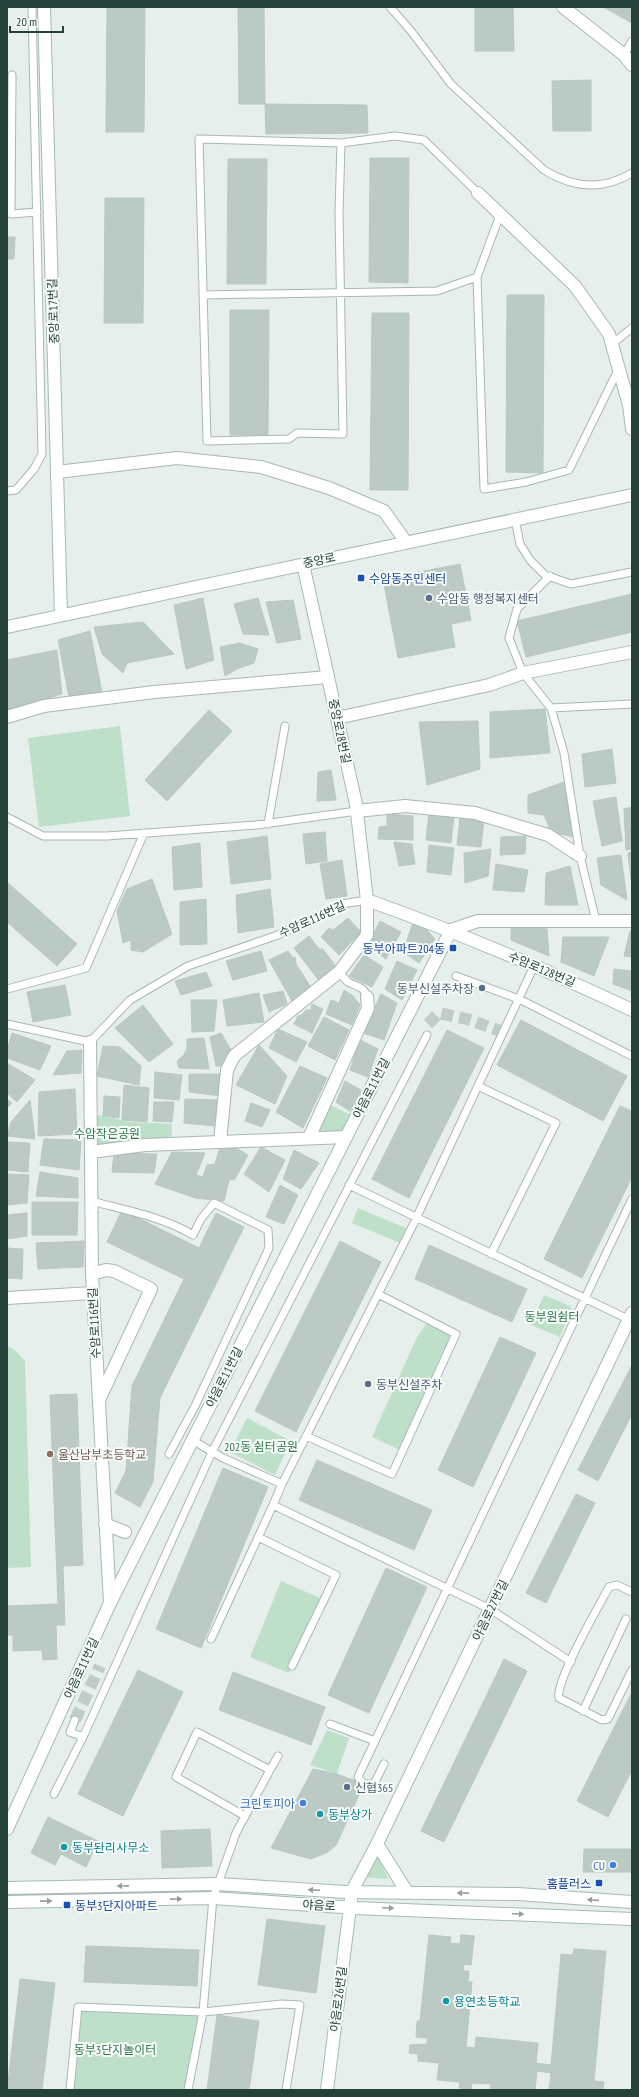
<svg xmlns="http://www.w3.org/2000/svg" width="639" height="2097" viewBox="0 0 639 2097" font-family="'PT Sans Narrow','Noto Sans KR',sans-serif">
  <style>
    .green { fill: #bfe0c8 }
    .building { fill: #bbcac4; stroke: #b8c9c2 }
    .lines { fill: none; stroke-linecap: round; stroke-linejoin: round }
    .street-tunnel { stroke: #bfccc8; stroke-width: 12; stroke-dasharray: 12 6; stroke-linecap: butt }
    .lane-casing { stroke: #a8b8b2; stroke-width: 9 }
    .street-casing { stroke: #a8b8b2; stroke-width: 14 }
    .secondary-casing { stroke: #a4bbb3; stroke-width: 14 }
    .lane { stroke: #fff; stroke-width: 7 }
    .street { stroke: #fff; stroke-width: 12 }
    .secondary { stroke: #fff; stroke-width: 12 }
    .oneway { fill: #92a09c }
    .transit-dot { fill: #1a4fb4; stroke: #f7fbf9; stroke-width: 1.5 }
    .service-dot { fill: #5c6f8a; stroke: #f7fbf9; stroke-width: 1.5 }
    .education-dot { fill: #8d6e63; stroke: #f7fbf9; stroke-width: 1.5 }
    .shop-dot { fill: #3f7fe0; stroke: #f7fbf9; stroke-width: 1.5 }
    .culture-dot { fill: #0f9aa8; stroke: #f7fbf9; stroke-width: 1.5 }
    .labels { text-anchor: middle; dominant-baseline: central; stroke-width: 4; stroke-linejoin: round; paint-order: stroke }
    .street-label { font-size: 12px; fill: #24423a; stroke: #f7fbf9 }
    .transit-label { font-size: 12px; fill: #164399; stroke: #f7fbf9; text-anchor: start }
    .service-label { font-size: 12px; fill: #4e5e75; stroke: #f7fbf9; text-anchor: start }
    .park-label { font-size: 12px; fill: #2d7a4b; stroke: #f7fbf9 }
    .education-label { font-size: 12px; fill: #785e54; stroke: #f7fbf9; text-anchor: start }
    .shop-label { font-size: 12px; fill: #366cbe; stroke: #f7fbf9; text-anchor: end }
    .culture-label { font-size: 12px; fill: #0d838f; stroke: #f7fbf9; text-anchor: start }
  </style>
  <rect width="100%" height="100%" fill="#e6efeb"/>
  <path class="green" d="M 120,726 L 130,816 L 39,827 L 28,738 Z
    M 328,1104 L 351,1115 L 346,1137 L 312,1138 Z
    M 90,1113 L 129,1122 L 172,1124 L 171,1143 L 91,1152 Z
    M 358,1208 L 406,1228 L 400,1243 L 352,1223 Z
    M 544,1295 L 572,1307 L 560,1337 L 531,1325 Z
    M 429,1320 L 455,1334 L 402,1451 L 372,1437 L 417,1337 Z
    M 7,1346 L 15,1350 L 25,1361 L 31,1567 L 7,1568 Z
    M 247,1418 L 291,1441 L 275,1475 L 230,1452 Z
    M 281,1581 L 320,1598 L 289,1673 L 250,1657 Z
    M 327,1730 L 349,1738 L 337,1774 L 310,1765 Z
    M 376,1852 L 388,1879 L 363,1877 Z
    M 78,2007 L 203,2012 L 188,2090 L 70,2090 Z"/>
  <path class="building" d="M 107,7 L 145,7 L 144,132 L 106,132 Z
    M 238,7 L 264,7 L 265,104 L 239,104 Z
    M 475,7 L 513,7 L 514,51 L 475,51 Z
    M 603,7 L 632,7 L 632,23 Z
    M 591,80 L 591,131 L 553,131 L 552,81 Z
    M 265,104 L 367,105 L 368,133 L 266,134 Z
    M 370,158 L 409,158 L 408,283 L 369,282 Z
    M 228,159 L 267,159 L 266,284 L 227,284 Z
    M 105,198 L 144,198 L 143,323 L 104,323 Z
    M 7,237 L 15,237 L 14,259 L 7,259 Z
    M 507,295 L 544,295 L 543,473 L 506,472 Z
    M 230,310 L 269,310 L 268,435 L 230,435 Z
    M 372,313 L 409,313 L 408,490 L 370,490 Z
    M 460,564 L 471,620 L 451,624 L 455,647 L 398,658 L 383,579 Z
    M 632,594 L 632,632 L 526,657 L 517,621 Z
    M 203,598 L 214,660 L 186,669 L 174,605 Z
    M 258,598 L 269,635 L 243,634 L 234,604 Z
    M 293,600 L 301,639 L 277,643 L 266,602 Z
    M 143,622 L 174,654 L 127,663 L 123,673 L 102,654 L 94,627 Z
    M 90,631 L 102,693 L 69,697 L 58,640 Z
    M 240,643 L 258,649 L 254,663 L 237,669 L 225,676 L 220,647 Z
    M 57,650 L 62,694 L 7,711 L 7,660 Z
    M 545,709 L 550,753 L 490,758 L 490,712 Z
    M 209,710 L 232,731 L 167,801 L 145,780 Z
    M 478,721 L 480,769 L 427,785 L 419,722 Z
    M 612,749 L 616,783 L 585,787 L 582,754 Z
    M 331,770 L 336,800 L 317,801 L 318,772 Z
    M 564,782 L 574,837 L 551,832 L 544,815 L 528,813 L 528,795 Z
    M 616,797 L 622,841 L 602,846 L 593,801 Z
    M 632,807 L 632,849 L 626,850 L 624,809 Z
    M 429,813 L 454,815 L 451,843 L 426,840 Z
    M 387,814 L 413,816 L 413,840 L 378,839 L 379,827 L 387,826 Z
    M 460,817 L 484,820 L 481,847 L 457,845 Z
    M 325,832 L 327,861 L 306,864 L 303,834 Z
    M 267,836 L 271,879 L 231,884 L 227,842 Z
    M 526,836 L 525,854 L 500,855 L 501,837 Z
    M 394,842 L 412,844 L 415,864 L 399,866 Z
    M 200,843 L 202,887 L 174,890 L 172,847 Z
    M 429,845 L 454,848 L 451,875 L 427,872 Z
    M 491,849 L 488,876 L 465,883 L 464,853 Z
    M 632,852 L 632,880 L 631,880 L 628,853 Z
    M 621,855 L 627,900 L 601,885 L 597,858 Z
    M 342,860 L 347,896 L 326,899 L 320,864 Z
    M 496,864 L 528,870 L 524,892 L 493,890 Z
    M 570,866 L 578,905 L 545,905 L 546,873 Z
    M 152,879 L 172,934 L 143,952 L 131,950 L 131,940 L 123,943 L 117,911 L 127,889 Z
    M 7,882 L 77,944 L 57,966 L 7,922 Z
    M 270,889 L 274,927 L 238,933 L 236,895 Z
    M 206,899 L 207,944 L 180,945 L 180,902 Z
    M 348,918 L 361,932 L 339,955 L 321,937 L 329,928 L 333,930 Z
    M 380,921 L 401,932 L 386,959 L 367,946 Z
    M 413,923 L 424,927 L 435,939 L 419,963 L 403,952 Z
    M 511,927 L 547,929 L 549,956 L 511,940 Z
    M 630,931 L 632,931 L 632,957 L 624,956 Z
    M 309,936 L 320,950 L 322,948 L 338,969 L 321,983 L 294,948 Z
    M 563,937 L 609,937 L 594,976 L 561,962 Z
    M 261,951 L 267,971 L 233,980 L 226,961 Z
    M 288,951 L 293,958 L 295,957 L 296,964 L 312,989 L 293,1003 L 269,960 Z
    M 364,955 L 383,967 L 372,987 L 349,976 Z
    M 397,961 L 417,970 L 402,1000 L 385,989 Z
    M 614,969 L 632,971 L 632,991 L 613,984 Z
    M 206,972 L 212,986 L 181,995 L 175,981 Z
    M 65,985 L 71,1015 L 33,1022 L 27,992 Z
    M 344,990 L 353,996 L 360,1005 L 352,1025 L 326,1014 L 331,1000 L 339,1003 Z
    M 283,991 L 287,1004 L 269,1012 L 263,995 Z
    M 259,993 L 264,1022 L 227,1026 L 223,1000 Z
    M 381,994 L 397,1003 L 384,1040 L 363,1033 Z
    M 191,1000 L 217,1000 L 214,1031 L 192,1032 Z
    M 312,1004 L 323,1009 L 312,1033 L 294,1024 L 298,1016 L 302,1015 L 306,1010 L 311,1010 Z
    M 143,1005 L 173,1044 L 149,1062 L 115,1028 Z
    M 324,1017 L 349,1030 L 335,1060 L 308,1046 Z
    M 521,1020 L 627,1076 L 603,1121 L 497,1065 Z
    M 278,1029 L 307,1042 L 296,1062 L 269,1048 Z
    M 447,1030 L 484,1048 L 409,1198 L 372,1179 Z
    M 12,1033 L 51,1046 L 40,1070 L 7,1058 L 7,1050 Z
    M 221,1033 L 233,1053 L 223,1066 L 216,1066 L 210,1037 Z
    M 204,1038 L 209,1069 L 179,1068 L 177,1061 L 184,1055 L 187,1048 L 187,1039 Z
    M 360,1040 L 378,1049 L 368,1077 L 350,1070 Z
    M 259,1045 L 287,1076 L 275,1104 L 236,1085 Z
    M 103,1046 L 120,1047 L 141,1066 L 139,1085 L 97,1076 Z
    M 82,1050 L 81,1073 L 53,1075 L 67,1051 Z
    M 7,1063 L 35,1080 L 17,1102 L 7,1093 Z
    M 300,1066 L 327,1078 L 303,1128 L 276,1112 Z
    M 155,1072 L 182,1075 L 179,1100 L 154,1098 Z
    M 189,1074 L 221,1074 L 221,1096 L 189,1092 Z
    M 345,1081 L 361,1090 L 350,1111 L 336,1102 Z
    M 124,1085 L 149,1088 L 147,1122 L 122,1120 Z
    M 75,1089 L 77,1134 L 38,1136 L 39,1092 Z
    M 104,1096 L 120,1097 L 119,1118 L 103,1116 Z
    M 7,1099 L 12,1103 L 7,1108 Z
    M 185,1099 L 220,1100 L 216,1126 L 184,1123 Z
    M 30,1100 L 35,1139 L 7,1136 L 11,1122 Z
    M 154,1102 L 174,1102 L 172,1122 L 153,1121 Z
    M 251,1103 L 270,1110 L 262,1127 L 245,1121 Z
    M 620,1106 L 632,1111 L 632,1177 L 582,1278 L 544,1259 Z
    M 44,1139 L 81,1140 L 79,1170 L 40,1165 Z
    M 7,1142 L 30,1143 L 28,1172 L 7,1170 Z
    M 261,1147 L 285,1160 L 269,1192 L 244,1174 Z
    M 236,1148 L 248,1155 L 235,1179 L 229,1180 L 224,1201 L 195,1198 L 207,1165 L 215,1164 L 219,1150 Z
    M 294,1150 L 319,1163 L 301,1189 L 283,1179 Z
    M 172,1152 L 205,1153 L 196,1175 L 203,1177 L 195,1198 L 155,1184 Z
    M 114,1153 L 157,1154 L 154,1173 L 112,1172 Z
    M 40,1172 L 78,1178 L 78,1198 L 36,1196 Z
    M 7,1174 L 29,1175 L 27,1203 L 7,1205 Z
    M 280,1185 L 298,1195 L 284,1224 L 266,1217 Z
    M 32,1202 L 78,1202 L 77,1235 L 32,1235 Z
    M 122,1210 L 199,1248 L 216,1213 L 244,1227 L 160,1398 L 153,1482 L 140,1507 L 115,1493 L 126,1471 L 132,1386 L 184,1279 L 107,1242 Z
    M 27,1213 L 27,1236 L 7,1239 L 7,1215 Z
    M 84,1241 L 83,1267 L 38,1269 L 36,1243 Z
    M 340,1241 L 381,1262 L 296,1432 L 255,1411 Z
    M 429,1245 L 527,1289 L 512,1322 L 415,1279 Z
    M 7,1248 L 23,1249 L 22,1279 L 7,1278 Z
    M 500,1337 L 536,1353 L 473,1487 L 438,1470 Z
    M 632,1365 L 632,1414 L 598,1481 L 578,1470 Z
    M 77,1394 L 83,1565 L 63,1566 L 65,1625 L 56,1625 L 57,1659 L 43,1660 L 42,1650 L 13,1651 L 13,1635 L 7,1635 L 7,1606 L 58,1604 L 50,1395 Z
    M 317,1460 L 432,1510 L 414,1550 L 299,1500 Z
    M 223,1468 L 268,1487 L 201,1648 L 156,1629 Z
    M 576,1494 L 595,1503 L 546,1603 L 526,1593 Z
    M 386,1568 L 427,1587 L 369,1713 L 328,1695 Z
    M 504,1659 L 527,1671 L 444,1842 L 421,1831 Z
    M 138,1670 L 183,1692 L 123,1816 L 78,1794 Z
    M 233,1672 L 325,1707 L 311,1745 L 219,1710 Z
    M 632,1692 L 632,1770 L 608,1817 L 577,1801 Z
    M 313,1769 L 337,1774 L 364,1784 L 336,1845 L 328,1852 L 311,1859 L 271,1848 Z
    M 48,1817 L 98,1841 L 86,1867 L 61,1854 L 55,1865 L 31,1853 Z
    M 210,1829 L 212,1866 L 162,1868 L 161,1831 Z
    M 584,1849 L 632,1849 L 632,1872 L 583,1872 Z
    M 606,1859 L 620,1859 L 620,1872 L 606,1871 Z
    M 267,1919 L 325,1926 L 316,1993 L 258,1985 Z
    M 429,1935 L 451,1937 L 450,1943 L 460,1944 L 461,1935 L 474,1936 L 471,1965 L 464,1964 L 463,1971 L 469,1971 L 468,1982 L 472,1982 L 466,2047 L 475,2048 L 476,2037 L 538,2043 L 536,2063 L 551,2065 L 561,1954 L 573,1955 L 574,1949 L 606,1951 L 594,2081 L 604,2082 L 603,2090 L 607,2090 L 549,2090 L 551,2073 L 537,2071 L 535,2090 L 490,2090 L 491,2084 L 472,2083 L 471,2089 L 459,2088 L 460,2082 L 437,2080 L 439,2063 L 418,2061 L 418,2054 L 409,2053 L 410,2045 L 427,2044 L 427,2038 L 416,2037 L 417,2021 L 420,2021 Z
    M 461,1935 L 474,1936 L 471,1965 L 458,1963 Z
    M 86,1946 L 199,1950 L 197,1986 L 84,1982 Z
    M 20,1979 L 55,1983 L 42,2090 L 7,2090 Z
    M 217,2015 L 259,2021 L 249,2090 L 207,2090 Z
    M 452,2018 L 468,2020 L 466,2044 L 450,2042 Z"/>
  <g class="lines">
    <path class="street-tunnel" d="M 428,1024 L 439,1013 L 467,1019 L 503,1032
      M 75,1720 L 100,1666"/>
    <g class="lane-casing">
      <path id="lane" d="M 390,7 L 411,31 L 451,84 L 544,170 C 573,188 602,191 632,173
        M 624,55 L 632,41
        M 12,75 L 11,214 L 37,212
        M 341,143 L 199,139 L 207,441 L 289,439 L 297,433 L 343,434 L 339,213 L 341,143 L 395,136 L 424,140 L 478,193
        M 477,277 L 500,215
        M 203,295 L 437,291 L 477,277 L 484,489 L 526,482 L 569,470 L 619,368
        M 612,344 L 632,328
        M 7,491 L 16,490 L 34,469 L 42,454 L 32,7
        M 515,519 L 520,544 L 530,560 L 545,575 L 571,584 L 632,572
        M 550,576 L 517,609 L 509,638 L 523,673 L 551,708 L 632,704
        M 551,708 L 564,753 L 580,856 L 596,921
        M 7,817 L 43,836 L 107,836 L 256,825 L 357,811
        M 268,824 L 285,726
        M 339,972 C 342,975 345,980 348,982 C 357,987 364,986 367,997
        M 456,976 L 519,999 L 632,1056
        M 7,989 L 86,968 L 144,833
        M 7,1024 L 90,1042 L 130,1000 L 188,966 L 278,935 L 342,904 L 367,900
        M 478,1086 L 556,1123 L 491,1254
        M 349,1185 L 632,1321
        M 91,1201 C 125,1210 163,1217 193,1235 L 201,1219 L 214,1203 L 268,1230 L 269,1248 L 195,1406 L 169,1454
        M 306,1436 L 392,1474 L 456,1334 L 378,1294
        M 192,1440 L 223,1458 L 282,1484 L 273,1505 L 490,1609 L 571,1662
        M 282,1484 L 413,1225 L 534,966
        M 258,1537 L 336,1575 L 292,1666
        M 632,1592 L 617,1585 L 609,1587 C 599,1606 555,1681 559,1698 L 602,1720 L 608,1719 L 632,1670
        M 211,1639 L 273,1505
        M 583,1711 L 626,1619
        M 75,1720 L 70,1732 L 83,1737
        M 330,1724 L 375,1741
        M 384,1764 L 374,1784 L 364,1784 L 358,1777 L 632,1199
        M 270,1770 L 278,1756
        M 54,1794 L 83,1737 L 212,1452 L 427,1035
        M 70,2090 L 78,2007 L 203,2012 L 282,2004 L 300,2005 L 286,2090
        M 188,2090 L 203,2012 L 213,1898 L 236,1833 L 270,1770 L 197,1732 L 176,1777 L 245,1816"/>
    </g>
    <g class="street-casing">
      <path id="street" d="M 563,7 L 624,55 L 632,65
        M 478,193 L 575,286 L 609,334 L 629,405 L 632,429
        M 57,472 L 177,458 L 261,467 L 329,488 L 384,511 L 406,542
        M 7,717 L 44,706 L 154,692 L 328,677
        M 337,718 L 489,685 L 523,673 L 632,652
        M 357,811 L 405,806 L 475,813 L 548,835 L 580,856
        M 451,930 L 478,921 L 632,921
        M 90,1042 L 92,1274 L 110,1603
        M 309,1138 L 368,1008 L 367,997
        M 220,1142 L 227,1070 L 234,1056 L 339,972 L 367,935 L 367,900
        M 91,1152 L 145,1145 L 346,1137
        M 92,1274 L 106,1270 L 114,1271 L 151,1289 L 99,1400
        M 7,1298 L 93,1293
        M 105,1524 L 125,1532
        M 350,1907 L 352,1891 L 377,1844 L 632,1313"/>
    </g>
    <g class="secondary-casing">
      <path id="secondary" d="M 44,7 L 61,615
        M 303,564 L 356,804 L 367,900 C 457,932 545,969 632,1010
        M 7,627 L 632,495
        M 7,1829 L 110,1603 L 451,930
        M 377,1844 L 407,1892
        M 7,1888 L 218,1884 L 346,1892 L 518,1894 L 632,1902
        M 7,1902 L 213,1898 L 355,1908 L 632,1919
        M 327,2090 L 350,1907"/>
    </g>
    <use href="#lane" class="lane"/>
    <use href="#street" class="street"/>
    <use href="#secondary" class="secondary"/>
  </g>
  <defs><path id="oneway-solid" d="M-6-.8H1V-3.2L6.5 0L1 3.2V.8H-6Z"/></defs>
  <g class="oneway">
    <use href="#oneway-solid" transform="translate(123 1886) rotate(179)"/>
    <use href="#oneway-solid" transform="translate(314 1890) rotate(-177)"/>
    <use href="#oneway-solid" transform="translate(463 1893) rotate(-179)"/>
    <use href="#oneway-solid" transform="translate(176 1899) rotate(-1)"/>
    <use href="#oneway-solid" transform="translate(593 1900) rotate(-176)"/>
    <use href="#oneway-solid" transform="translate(46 1901) rotate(-1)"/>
    <use href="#oneway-solid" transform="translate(388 1908) rotate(2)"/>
    <use href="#oneway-solid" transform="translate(518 1914) rotate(3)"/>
  </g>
  <g class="transit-dot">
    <rect x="357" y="574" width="8" height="8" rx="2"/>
    <rect x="449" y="944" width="8" height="8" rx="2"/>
    <rect x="595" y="1879" width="8" height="8" rx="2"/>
    <rect x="63" y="1901" width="8" height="8" rx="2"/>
  </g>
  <g class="service-dot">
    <circle cx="429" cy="598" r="4"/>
    <circle cx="482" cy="988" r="4"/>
    <circle cx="368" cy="1384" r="4"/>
    <circle cx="347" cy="1787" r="4"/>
  </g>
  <circle class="education-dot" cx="50" cy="1454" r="4"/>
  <g class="shop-dot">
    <circle cx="303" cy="1803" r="4"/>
    <circle cx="613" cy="1865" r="4"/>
  </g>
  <g class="culture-dot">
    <circle cx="320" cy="1814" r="4"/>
    <circle cx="64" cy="1847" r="4"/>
    <circle cx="446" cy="2001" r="4"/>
  </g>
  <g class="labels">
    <g class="street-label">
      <text transform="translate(53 311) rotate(-92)">중앙로17번길</text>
      <text transform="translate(319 560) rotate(-12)">중앙로</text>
      <text transform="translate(340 731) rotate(78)">중앙로28번길</text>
      <text transform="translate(312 919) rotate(-24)">수암로116번길</text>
      <text transform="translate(542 969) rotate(23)">수암로128번길</text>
      <text transform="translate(371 1088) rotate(-63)">야음로11번길</text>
      <text transform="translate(94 1323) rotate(-93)">수암로116번길</text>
      <text transform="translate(224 1377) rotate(-63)">야음로11번길</text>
      <text transform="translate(490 1610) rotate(-64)">야음로27번길</text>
      <text transform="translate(81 1668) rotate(-65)">야음로11번길</text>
      <text transform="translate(319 1905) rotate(3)">야음로</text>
      <text transform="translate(338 1999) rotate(-83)">야음로26번길</text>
    </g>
    <g class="transit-label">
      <text x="369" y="578">수암동주민센터</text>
      <text x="445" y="948" text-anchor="end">동부아파트204동</text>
      <text x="591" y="1883" text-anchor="end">홈플러스</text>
      <text x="75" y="1905">동부3단지아파트</text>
    </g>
    <g class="service-label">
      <text x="437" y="598">수암동 행정복지센터</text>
      <text x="474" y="988" text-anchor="end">동부신설주차장</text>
      <text x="376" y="1384">동부신설주차</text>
      <text x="355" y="1787">신협365</text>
    </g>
    <g class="park-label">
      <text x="107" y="1133">수암작은공원</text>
      <text x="552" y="1316">동부원쉼터</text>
      <text x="261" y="1446">202동 쉼터공원</text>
      <text x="115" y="2049">동부3단지놀이터</text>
    </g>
    <g class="education-label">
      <text x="58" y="1454">울산남부초등학교</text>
    </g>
    <g class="shop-label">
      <text x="295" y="1803">크린토피아</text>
      <text x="605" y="1865">CU</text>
    </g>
    <g class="culture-label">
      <text x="328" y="1814">동부상가</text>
      <text x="72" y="1847">동부돤리사무소</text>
      <text x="454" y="2001">용연초등학교</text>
    </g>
  </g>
  <rect width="639" height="2097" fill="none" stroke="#24423a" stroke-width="16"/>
  <path d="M10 26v6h53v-6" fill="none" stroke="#24423a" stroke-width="2"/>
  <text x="16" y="26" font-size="12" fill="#24423a" stroke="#f7fbf9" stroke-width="3" paint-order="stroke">20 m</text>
</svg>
